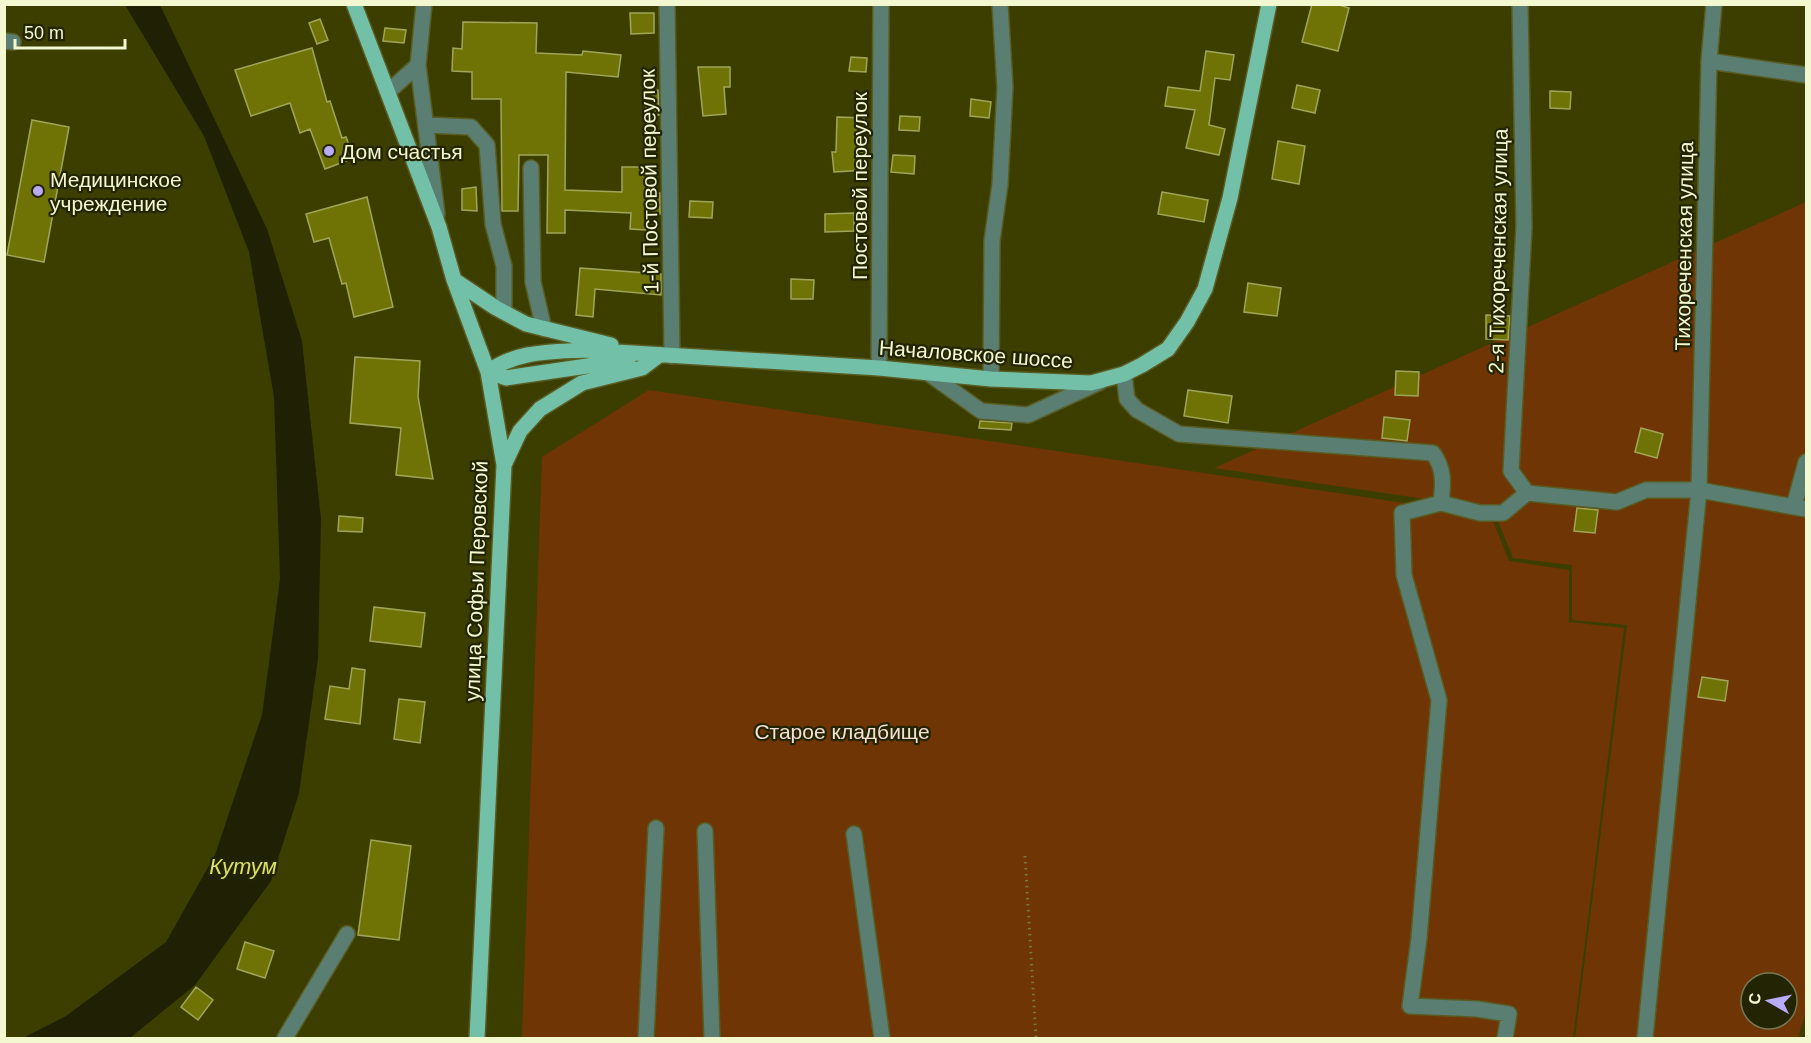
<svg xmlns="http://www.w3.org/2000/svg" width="1811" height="1043" viewBox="0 0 1811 1043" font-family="Helvetica,sans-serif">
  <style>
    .green { fill: #703504; fill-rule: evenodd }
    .water { fill: #202104 }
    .building { fill: #6f7306; stroke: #a0a559; stroke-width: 1.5 }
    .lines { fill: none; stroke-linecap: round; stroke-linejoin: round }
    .minor-casing { stroke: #595c21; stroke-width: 18 }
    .major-casing { stroke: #595c21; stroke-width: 18 }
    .path { stroke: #777942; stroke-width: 3; stroke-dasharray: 1.5 4.5; stroke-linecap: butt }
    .minor { stroke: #5a7e72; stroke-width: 15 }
    .major { stroke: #73c0a8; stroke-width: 15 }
    .poi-dot { fill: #b8abf7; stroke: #222404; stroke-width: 2 }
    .labels { text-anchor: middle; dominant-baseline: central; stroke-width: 4.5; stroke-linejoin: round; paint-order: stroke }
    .poi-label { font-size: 21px; fill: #f4f8d1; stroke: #222404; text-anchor: start }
    .street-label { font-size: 21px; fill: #f4f8d1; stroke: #222404 }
    .park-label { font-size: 21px; fill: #f4dfd2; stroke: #222404 }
    .water-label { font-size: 22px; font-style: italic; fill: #dae166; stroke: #222404 }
  </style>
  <rect width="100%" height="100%" fill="#3c3e00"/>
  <path class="green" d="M 1806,202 L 1806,1012 L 1798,1038 L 1575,1038 L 1627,625 L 1572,620 L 1572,565 L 1513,558 L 1493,509 L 1214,468 ZM 1751,983 L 1787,983 L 1787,1019 L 1751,1019 Z
    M 649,390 L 1491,516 L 1509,561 L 1569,570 L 1569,622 L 1624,628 L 1573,1038 L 522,1038 L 542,457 Z"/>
  <path class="water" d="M 125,5 L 160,5 L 267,229 L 302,341 L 321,519 L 318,659 L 299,793 L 271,881 L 195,985 L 130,1038 L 23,1038 L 66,1016 L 166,942 L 215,855 L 262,715 L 280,579 L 274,397 L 249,252 L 204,136 Z"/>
  <path class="building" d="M 1312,4 L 1336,4 L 1349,8 L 1338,51 L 1302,42 Z
    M 630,13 L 654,13 L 654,33 L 631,34 Z
    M 320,19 L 328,40 L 317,44 L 309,23 Z
    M 463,22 L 537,23 L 536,53 L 582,55 L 583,51 L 621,55 L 618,77 L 566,72 L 565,190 L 622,192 L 622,167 L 646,167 L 647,193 L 660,193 L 660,214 L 647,214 L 646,230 L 630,229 L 631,213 L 565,210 L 565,233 L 547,233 L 548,155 L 519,155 L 518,211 L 502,211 L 501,99 L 472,99 L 472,72 L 452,71 L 453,48 L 462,49 Z
    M 385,28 L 406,30 L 404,43 L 383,41 Z
    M 312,48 L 327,102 L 330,101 L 342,138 L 346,137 L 354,158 L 325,169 L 310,129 L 300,133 L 290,103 L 251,116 L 235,70 Z
    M 1206,51 L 1234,55 L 1230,80 L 1215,78 L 1209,125 L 1225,129 L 1219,155 L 1186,148 L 1195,110 L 1165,106 L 1168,87 L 1200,91 Z
    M 851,57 L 867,58 L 866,72 L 849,71 Z
    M 698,67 L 730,67 L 730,87 L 724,87 L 726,114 L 703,116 Z
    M 1297,85 L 1320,90 L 1315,113 L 1292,108 Z
    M 658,90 L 659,115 L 647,116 L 644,92 Z
    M 1550,91 L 1571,92 L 1570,109 L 1550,108 Z
    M 971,99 L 991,102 L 989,118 L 970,116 Z
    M 900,116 L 920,117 L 919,131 L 899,130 Z
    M 837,117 L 864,118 L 864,149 L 867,170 L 834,172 L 832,152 L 836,152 Z
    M 32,120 L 69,127 L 44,262 L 7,255 Z
    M 1278,141 L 1305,146 L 1299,184 L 1272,179 Z
    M 893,155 L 915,156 L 914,174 L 891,172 Z
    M 476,187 L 477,211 L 462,210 L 462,189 Z
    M 1162,192 L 1208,200 L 1204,222 L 1158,214 Z
    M 367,197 L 393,307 L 354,317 L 346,283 L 342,284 L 329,238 L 314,242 L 306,214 Z
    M 690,201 L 713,202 L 712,218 L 689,217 Z
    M 854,213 L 854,231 L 825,232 L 825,214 Z
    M 580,268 L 661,274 L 661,295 L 595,289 L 593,317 L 576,315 Z
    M 791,279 L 814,280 L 813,299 L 791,299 Z
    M 1248,283 L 1281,288 L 1277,316 L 1244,312 Z
    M 1486,315 L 1510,316 L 1508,340 L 1486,339 Z
    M 355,357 L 420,361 L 418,397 L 433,479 L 396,475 L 401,428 L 350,423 Z
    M 1396,371 L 1419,372 L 1418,396 L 1395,395 Z
    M 1188,390 L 1232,396 L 1228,423 L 1184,416 Z
    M 1384,417 L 1410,420 L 1407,441 L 1382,438 Z
    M 980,421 L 1012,423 L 1011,430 L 979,428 Z
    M 1641,428 L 1663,434 L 1657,458 L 1635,452 Z
    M 1577,508 L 1598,510 L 1595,533 L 1574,531 Z
    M 339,516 L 363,518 L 362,532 L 338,531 Z
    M 374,607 L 425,613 L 421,647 L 370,641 Z
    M 352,668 L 365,670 L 360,724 L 325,719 L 330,686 L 349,689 Z
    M 1702,677 L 1728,681 L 1725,701 L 1698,697 Z
    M 399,699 L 425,702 L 420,743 L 394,739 Z
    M 371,840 L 411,846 L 399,940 L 358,935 Z
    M 245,942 L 274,951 L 265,978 L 237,969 Z
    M 196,987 L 213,1000 L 198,1020 L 181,1007 Z"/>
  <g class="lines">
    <g class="minor-casing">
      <path id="minor" d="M 667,4 L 672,356
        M 1520,4 L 1524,227 L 1511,471 L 1527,493
        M 4,41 L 13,42
        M 1709,61 L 1806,75
        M 418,65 L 437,214
        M 389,91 L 418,65 L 424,4
        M 426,125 L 471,127 L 487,145 L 493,224 L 504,266 L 504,312
        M 531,168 L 533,282 L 544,329
        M 879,368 L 881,4
        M 928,373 L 981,411 L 1028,415 L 1100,382
        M 1124,374 L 1127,399 L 1137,410 L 1179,434 L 1433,453 C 1445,470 1443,484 1441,503 L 1480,513 L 1503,513 L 1527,493 L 1617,502 L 1646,490 L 1699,490 L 1806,509
        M 991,379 L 992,241 L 1000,184 L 1005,87 L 1000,4
        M 1441,503 L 1402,513 L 1404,575 L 1439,700 L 1419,938 L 1410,1006 L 1477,1009 L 1509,1014 L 1505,1038
        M 1794,506 L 1806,462
        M 705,831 L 712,1038
        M 854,834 L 882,1038
        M 285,1038 L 347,934
        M 646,1038 L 656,828
        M 1645,1038 L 1699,490 L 1709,61 L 1714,4"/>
    </g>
    <g class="major-casing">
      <path id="major" d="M 354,4 L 439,227 L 454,280 L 488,372 L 504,465 L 477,1038
        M 454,280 L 496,308 L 526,324 L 611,345
        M 488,372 C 516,351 550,352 584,350 L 879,368 L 991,379 L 1091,383 L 1124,374 L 1142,365 L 1168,349 L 1187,322 L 1205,289 L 1230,198 L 1269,4
        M 488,372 L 506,378 L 628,360
        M 504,465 L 520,431 L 540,409 L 582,383 L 642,368 L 658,356"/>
    </g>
    <path class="path" d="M 1025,856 L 1036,1038"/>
    <use href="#minor" class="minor"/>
    <use href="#major" class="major"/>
  </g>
  <g class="poi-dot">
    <circle cx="329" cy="151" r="6"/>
    <circle cx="38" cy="191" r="6"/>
  </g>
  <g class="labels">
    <g class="poi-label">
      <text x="341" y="151">Дом счастья</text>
      <text x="50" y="179">Медицинское<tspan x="50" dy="24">учреждение</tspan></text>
    </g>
    <g class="street-label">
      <text transform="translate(649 181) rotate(-91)">1-й Постовой переулок</text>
      <text transform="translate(859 186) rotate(-90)">Постовой переулок</text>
      <text transform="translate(1684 246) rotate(-89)">Тихореченская улица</text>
      <text transform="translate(1498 251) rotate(-89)">2-я Тихореченская улица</text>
      <text transform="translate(976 354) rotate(4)">Началовское шоссе</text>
      <text transform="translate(476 581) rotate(-88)">улица Софьи Перовской</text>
    </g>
    <g class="park-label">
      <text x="842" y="731">Старое кладбище</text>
    </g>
    <g class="water-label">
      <text x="243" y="866">Кутум</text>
    </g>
  </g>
  <rect width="1811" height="1043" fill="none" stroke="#f4f8d1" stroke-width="12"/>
  <g transform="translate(1769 1001) rotate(279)"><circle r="28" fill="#222404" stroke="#767956" stroke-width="1.5"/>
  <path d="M0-4.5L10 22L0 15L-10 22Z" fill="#b8abf7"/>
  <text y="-9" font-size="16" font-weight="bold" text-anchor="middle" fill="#f4f8d1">С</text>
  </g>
  <path d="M15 39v9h110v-9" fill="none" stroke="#f4f8d1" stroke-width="3"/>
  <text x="24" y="39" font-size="18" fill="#f4f8d1" stroke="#222404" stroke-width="4.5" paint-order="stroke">50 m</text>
</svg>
